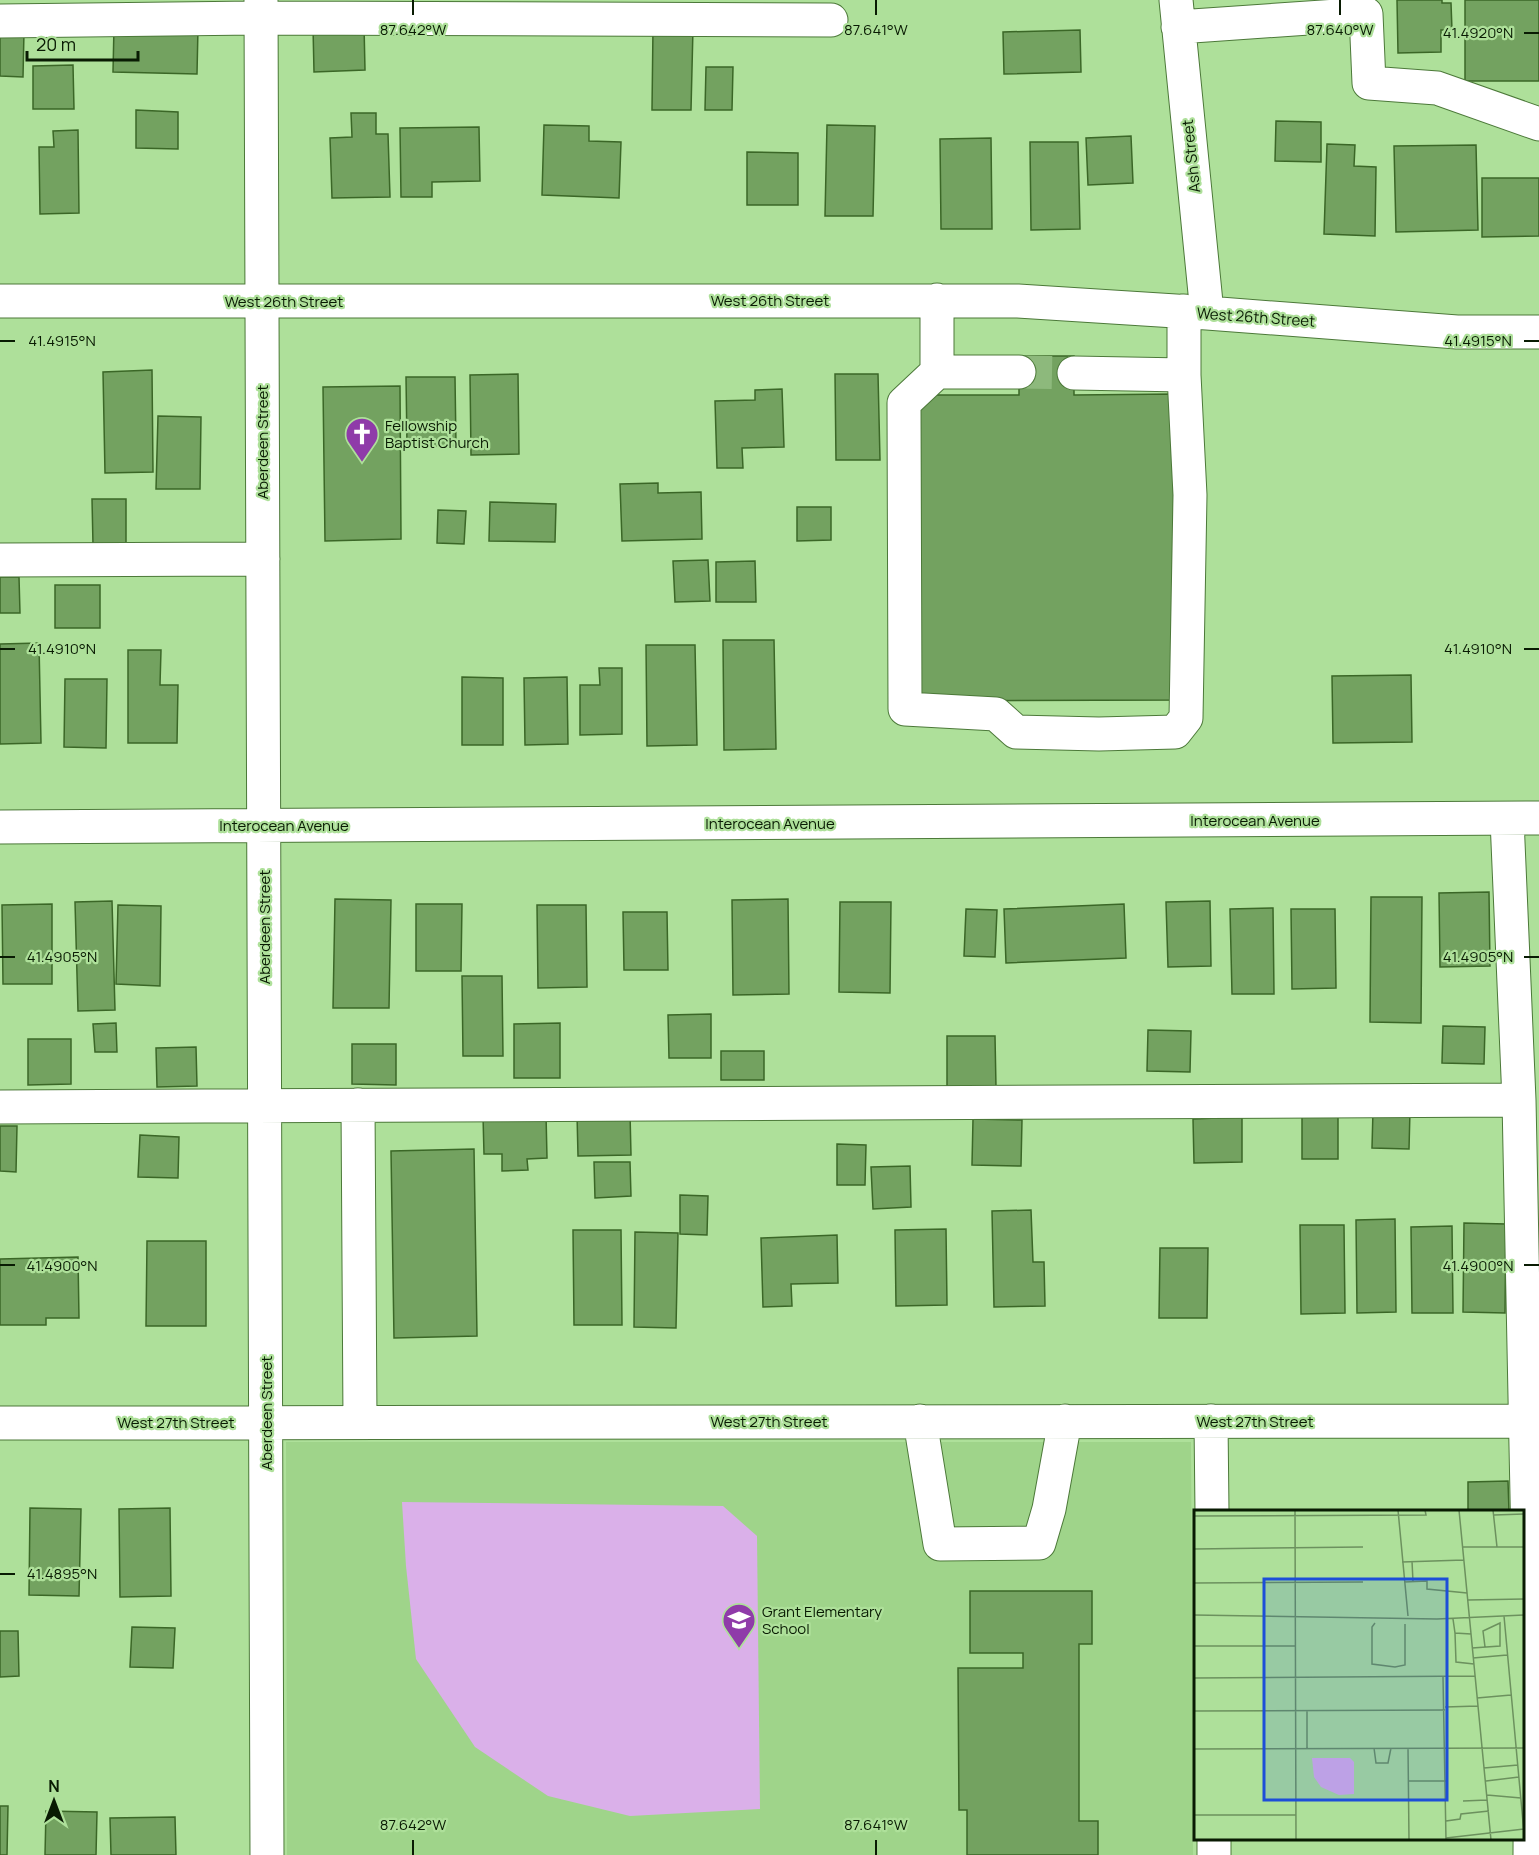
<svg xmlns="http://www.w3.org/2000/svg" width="1539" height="1855" viewBox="0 0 1539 1855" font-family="Manrope,sans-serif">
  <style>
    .built { fill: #9fd48a }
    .green { fill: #dab0e9 }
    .building { fill: #73a260; stroke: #3b6727; stroke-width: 1.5 }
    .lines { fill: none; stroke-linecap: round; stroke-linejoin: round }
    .minor-tunnel { stroke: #8db97c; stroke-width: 33; stroke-dasharray: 33 16; stroke-linecap: butt }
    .minor-casing { stroke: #4c7939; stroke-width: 35 }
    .minor { stroke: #fff; stroke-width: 33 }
    .ticks { fill: none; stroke: #091b03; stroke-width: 2 }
    .labels { text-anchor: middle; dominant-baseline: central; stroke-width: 4.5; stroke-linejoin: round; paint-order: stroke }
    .street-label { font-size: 15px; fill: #091b03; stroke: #aee09a }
    .poi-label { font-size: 15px; fill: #091b03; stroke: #aee09a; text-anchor: start }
    .inset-road { fill: none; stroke: #6c915e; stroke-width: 1.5 }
    .view { fill: #1d4ed8; fill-opacity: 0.15; stroke: #1d4ed8; stroke-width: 3 }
    .inset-edge { fill: none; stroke: #091b03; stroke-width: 3 }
    .ticks-label { font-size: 15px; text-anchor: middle; fill: #091b03; stroke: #aee09a; stroke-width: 4.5; stroke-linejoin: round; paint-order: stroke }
  </style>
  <rect width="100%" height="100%" fill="#aee09a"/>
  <path class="built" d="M 286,1442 L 1191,1442 L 1193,1855 L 287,1855 Z"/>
  <path class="green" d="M 402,1502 L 723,1506 L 757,1536 L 760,1809 L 630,1816 L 548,1796 L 475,1747 L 416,1659 L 406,1566 Z"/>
  <path class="building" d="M 1397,0 L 1442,0 L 1442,3 L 1451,3 L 1452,30 L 1441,30 L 1441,52 L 1398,53 Z
    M 1465,0 L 1539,0 L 1539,81 L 1465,81 Z
    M 364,25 L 365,70 L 314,72 L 313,27 Z
    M 114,27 L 198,28 L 197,74 L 113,72 Z
    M 653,28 L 693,28 L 691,110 L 652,110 Z
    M 1080,30 L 1081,72 L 1004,74 L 1003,32 Z
    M 0,32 L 24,32 L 23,77 L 0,76 Z
    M 73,65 L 74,109 L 33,109 L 33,66 Z
    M 706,67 L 733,67 L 732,110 L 705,110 Z
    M 136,110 L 178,112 L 178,149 L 136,148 Z
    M 351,113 L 376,113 L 376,134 L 388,134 L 390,197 L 332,198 L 330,138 L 352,137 Z
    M 1276,121 L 1321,122 L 1321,162 L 1275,161 Z
    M 544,125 L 589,126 L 589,141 L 621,142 L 619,198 L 542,195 Z
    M 827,125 L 875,126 L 873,216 L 825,216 Z
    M 479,127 L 480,181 L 432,182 L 432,197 L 401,197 L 400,128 Z
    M 78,130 L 79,213 L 40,214 L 39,147 L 54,147 L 53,131 Z
    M 1131,136 L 1133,183 L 1088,185 L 1086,138 Z
    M 991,138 L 992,229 L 941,229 L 940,139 Z
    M 1030,142 L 1078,142 L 1080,229 L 1031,230 Z
    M 1327,144 L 1355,145 L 1354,166 L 1376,167 L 1375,236 L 1324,234 Z
    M 1476,145 L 1478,230 L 1396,232 L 1394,146 Z
    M 747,152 L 798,153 L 798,205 L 747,205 Z
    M 1482,178 L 1539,178 L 1539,236 L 1482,237 Z
    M 1019,356 L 1074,356 L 1074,395 L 1175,394 L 1178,700 L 918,701 L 915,395 L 1019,395 Z
    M 152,370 L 153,472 L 105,473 L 103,372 Z
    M 518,374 L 519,454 L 471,455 L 470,375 Z
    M 835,374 L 878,374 L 880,460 L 836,460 Z
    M 406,377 L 455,377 L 456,446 L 407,446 Z
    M 400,386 L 401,539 L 325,541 L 323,387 Z
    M 782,389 L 784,447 L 742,448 L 743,468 L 717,468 L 715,401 L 755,400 L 755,390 Z
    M 158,416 L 201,417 L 200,489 L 156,489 Z
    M 658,483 L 658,493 L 701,492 L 702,539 L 622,541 L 620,484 Z
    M 92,499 L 126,499 L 126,545 L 93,545 Z
    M 490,502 L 556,504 L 555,542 L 489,541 Z
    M 797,507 L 831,507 L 831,540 L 797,541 Z
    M 438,510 L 466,511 L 464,544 L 437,543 Z
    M 708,560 L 710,601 L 675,602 L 673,561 Z
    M 755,561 L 756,602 L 716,602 L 716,562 Z
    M 0,577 L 19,577 L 20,613 L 0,613 Z
    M 55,585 L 100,585 L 100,628 L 55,628 Z
    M 723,640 L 774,640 L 776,749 L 724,750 Z
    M 39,643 L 41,743 L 0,744 L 0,644 Z
    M 646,645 L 695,645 L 697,745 L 647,746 Z
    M 128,650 L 161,650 L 160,685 L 178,685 L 177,743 L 128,743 Z
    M 599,668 L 622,668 L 622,734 L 580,735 L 580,685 L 600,685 Z
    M 1411,675 L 1412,742 L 1333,743 L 1332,676 Z
    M 462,677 L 503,678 L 503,745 L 462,745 Z
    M 567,677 L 568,744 L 525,745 L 524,678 Z
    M 65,679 L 107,679 L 106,748 L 64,747 Z
    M 1489,892 L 1490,966 L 1440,967 L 1439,893 Z
    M 1371,897 L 1422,897 L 1421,1023 L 1370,1022 Z
    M 335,899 L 391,900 L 389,1008 L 333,1008 Z
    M 788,899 L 789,994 L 733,995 L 732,900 Z
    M 112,901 L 115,1010 L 78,1011 L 75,902 Z
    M 1210,901 L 1211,966 L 1168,967 L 1166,902 Z
    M 840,902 L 891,902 L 890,993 L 839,992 Z
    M 52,904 L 52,984 L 3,984 L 2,905 Z
    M 416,904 L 462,904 L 461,971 L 416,971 Z
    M 1124,904 L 1126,958 L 1006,963 L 1004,909 Z
    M 118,905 L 161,906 L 160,986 L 116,984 Z
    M 537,905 L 586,905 L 587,987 L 538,988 Z
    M 1273,908 L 1274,994 L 1232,994 L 1230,909 Z
    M 966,909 L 997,910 L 995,957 L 964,956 Z
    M 1291,909 L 1335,909 L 1336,988 L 1292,989 Z
    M 623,912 L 667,912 L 668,970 L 624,970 Z
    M 462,976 L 502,976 L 503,1056 L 463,1056 Z
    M 711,1014 L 711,1058 L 669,1058 L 668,1015 Z
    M 116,1023 L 117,1052 L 95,1052 L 93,1024 Z
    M 560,1023 L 560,1078 L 514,1078 L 514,1024 Z
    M 1443,1026 L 1485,1027 L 1484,1064 L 1442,1063 Z
    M 1148,1030 L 1191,1031 L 1190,1072 L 1147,1071 Z
    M 947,1036 L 995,1036 L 996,1087 L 947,1088 Z
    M 28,1039 L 71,1039 L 71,1084 L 28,1085 Z
    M 352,1044 L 396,1044 L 396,1085 L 352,1084 Z
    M 196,1047 L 197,1086 L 157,1087 L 156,1048 Z
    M 721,1051 L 764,1051 L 764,1080 L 721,1080 Z
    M 1302,1110 L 1338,1110 L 1338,1159 L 1302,1159 Z
    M 1373,1110 L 1410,1111 L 1409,1149 L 1372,1148 Z
    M 630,1113 L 631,1155 L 578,1156 L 577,1114 Z
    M 546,1114 L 547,1158 L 527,1159 L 528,1170 L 502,1171 L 502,1154 L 484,1154 L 483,1116 Z
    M 1242,1117 L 1242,1162 L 1194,1163 L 1193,1119 Z
    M 973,1119 L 1022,1120 L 1021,1166 L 972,1165 Z
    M 0,1126 L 17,1126 L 16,1172 L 0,1171 Z
    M 140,1135 L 179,1137 L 178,1178 L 138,1177 Z
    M 837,1144 L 866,1145 L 865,1185 L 837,1185 Z
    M 474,1149 L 477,1336 L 394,1338 L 391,1151 Z
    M 594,1162 L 630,1162 L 631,1196 L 595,1198 Z
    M 910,1166 L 911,1207 L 873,1209 L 871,1167 Z
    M 680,1195 L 708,1196 L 707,1235 L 680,1234 Z
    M 1031,1210 L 1033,1262 L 1044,1262 L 1045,1306 L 994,1307 L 992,1211 Z
    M 1395,1219 L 1396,1312 L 1357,1313 L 1356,1220 Z
    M 1464,1223 L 1506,1224 L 1505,1313 L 1463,1312 Z
    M 1300,1225 L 1344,1225 L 1345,1313 L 1301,1314 Z
    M 1452,1226 L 1453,1313 L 1412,1313 L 1411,1227 Z
    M 946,1229 L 947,1305 L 896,1306 L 895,1230 Z
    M 573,1230 L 621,1230 L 622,1325 L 574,1325 Z
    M 635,1232 L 678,1233 L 676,1328 L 634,1327 Z
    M 837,1235 L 838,1283 L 791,1284 L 792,1306 L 763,1307 L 761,1238 Z
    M 147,1241 L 206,1241 L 206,1326 L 146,1326 Z
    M 1160,1248 L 1208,1248 L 1207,1318 L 1159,1318 Z
    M 78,1257 L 79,1318 L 46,1318 L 46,1325 L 0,1325 L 0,1259 Z
    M 1508,1481 L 1509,1512 L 1468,1512 L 1468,1482 Z
    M 30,1508 L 81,1509 L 79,1596 L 29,1595 Z
    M 170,1508 L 171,1596 L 120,1597 L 119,1509 Z
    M 970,1591 L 1092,1591 L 1092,1644 L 1079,1644 L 1079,1821 L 1098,1821 L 1098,1855 L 967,1855 L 967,1810 L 959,1810 L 958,1668 L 1023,1668 L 1023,1653 L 970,1653 Z
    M 132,1627 L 175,1628 L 173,1668 L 130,1667 Z
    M 0,1631 L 18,1631 L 19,1676 L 0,1677 Z
    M 0,1806 L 8,1806 L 7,1855 L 0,1855 Z
    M 46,1811 L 97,1812 L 96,1855 L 45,1855 Z
    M 175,1817 L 176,1855 L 111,1855 L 110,1818 Z"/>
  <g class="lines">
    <path class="minor-tunnel" d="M 1019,372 L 1074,373"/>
    <g class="minor-casing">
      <path id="minor" d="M 261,0 L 267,1855
        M 1176,0 L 1207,313
        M 0,21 L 261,18 L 831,20
        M 1178,27 L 1366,14 L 1369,83 L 1437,88 L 1539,124
        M 937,300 L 937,372 L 1019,372
        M 0,301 L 1018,301 L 1207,313 L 1457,332 L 1539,332
        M 937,372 L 904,403 L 905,709 L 996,714 L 1016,732 L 1099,734 L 1175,732 L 1186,718 L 1190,495 L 1184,375
        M 1074,373 L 1184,375 L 1184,311
        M 0,560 L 263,559
        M 1507,819 L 1519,1100 L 1531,1693 L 1530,1855
        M 0,827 L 1539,818
        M 358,1105 L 360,1421
        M 0,1107 L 1519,1100
        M 920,1421 L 940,1544 L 1039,1543 L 1049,1509 L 1065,1421
        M 1211,1421 L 1212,1512
        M 0,1423 L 1539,1421
        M 1214,1838 L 1214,1855"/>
    </g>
    <use href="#minor" class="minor"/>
  </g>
  <path class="ticks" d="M 413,0 L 413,15M 876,0 L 876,15M 1340,0 L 1340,15M 1524,33 L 1539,33M 0,341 L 15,341M 1524,341 L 1539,341M 0,649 L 15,649M 1524,649 L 1539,649M 0,957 L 15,957M 1524,957 L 1539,957M 0,1265 L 15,1265M 1524,1265 L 1539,1265M 0,1574 L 15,1574M 413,1840 L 413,1855M 876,1840 L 876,1855"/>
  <defs>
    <g id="church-pin" transform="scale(1.725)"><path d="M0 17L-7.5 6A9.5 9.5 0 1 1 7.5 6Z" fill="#8f3ba9" stroke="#aee09a"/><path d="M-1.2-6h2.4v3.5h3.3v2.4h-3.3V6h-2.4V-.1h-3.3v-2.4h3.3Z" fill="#fff"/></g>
    <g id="school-pin" transform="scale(1.725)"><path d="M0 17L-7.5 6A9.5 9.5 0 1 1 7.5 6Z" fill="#8f3ba9" stroke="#aee09a"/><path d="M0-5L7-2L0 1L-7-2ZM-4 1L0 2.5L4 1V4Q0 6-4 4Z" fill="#fff"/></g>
  </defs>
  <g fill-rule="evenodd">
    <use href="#church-pin" x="362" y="434"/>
    <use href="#school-pin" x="739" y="1620"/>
  </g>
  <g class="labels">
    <g class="street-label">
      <text transform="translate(1191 156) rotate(-96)">Ash Street</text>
      <text x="770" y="300">West 26th Street</text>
      <text x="284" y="301">West 26th Street</text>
      <text transform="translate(1256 317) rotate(4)">West 26th Street</text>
      <text transform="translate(262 442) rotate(-90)">Aberdeen Street</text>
      <text x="1255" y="820">Interocean Avenue</text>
      <text x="770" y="823">Interocean Avenue</text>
      <text x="284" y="825">Interocean Avenue</text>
      <text transform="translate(264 927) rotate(-90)">Aberdeen Street</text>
      <text transform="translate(266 1413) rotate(-90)">Aberdeen Street</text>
      <text x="769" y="1421">West 27th Street</text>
      <text x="1255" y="1421">West 27th Street</text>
      <text x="176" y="1422">West 27th Street</text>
    </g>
    <g class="poi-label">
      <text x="385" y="425">Fellowship<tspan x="385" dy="17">Baptist Church</tspan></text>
      <text x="762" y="1611">Grant Elementary<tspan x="762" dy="17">School</tspan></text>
    </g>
  </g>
  <g transform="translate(1194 1510)">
    <rect width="330" height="330" fill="#aee09a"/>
    <path d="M 118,248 L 156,248 L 160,252 L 160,284 L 145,285 L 127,277 L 120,267 Z" fill="#dab0e9"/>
    <path class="inset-road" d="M 101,0 L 102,330M 204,0 L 214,106M 265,0 L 297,330M 299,0 L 303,37M 300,5 L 330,4M 0,6 L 232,5 L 231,0M 269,37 L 330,37M 0,39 L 169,37M 218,51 L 219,72M 208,52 L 270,50M 210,72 L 233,71 L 233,79 L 273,83M 0,73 L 169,72M 274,90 L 330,89M 0,105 L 243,109 L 330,105M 310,106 L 330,323M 259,109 L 261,123 L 277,124M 181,113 L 178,117 L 178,154 L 201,157 L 211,155 L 211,114M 261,123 L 262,152 L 280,154M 0,136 L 101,136M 278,138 L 306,136 L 306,113 L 289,121 L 291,137M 279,148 L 313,145M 249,167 L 252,330M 0,168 L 281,166M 283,188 L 317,185M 251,197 L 284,196M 0,201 L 251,200M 113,201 L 113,238M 180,238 L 182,253 L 194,253 L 197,238M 214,238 L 215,330M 0,239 L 330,238M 290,258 L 324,255M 214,271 L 252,271M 292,271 L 325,267M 293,285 L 327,288M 269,291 L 293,290M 0,305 L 102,305M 252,311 L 266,309 L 267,304 L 295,301M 252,328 L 330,319"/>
    <path class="view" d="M 70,69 L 253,69 L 253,290 L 70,290 Z"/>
    <rect width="330" height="330" class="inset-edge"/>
  </g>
  <g class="ticks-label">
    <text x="413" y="35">87.642°W</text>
    <text x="876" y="35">87.641°W</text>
    <text x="1340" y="35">87.640°W</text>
    <text x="1478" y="38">41.4920°N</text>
    <text x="62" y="346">41.4915°N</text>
    <text x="1478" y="346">41.4915°N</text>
    <text x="62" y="654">41.4910°N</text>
    <text x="1478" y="654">41.4910°N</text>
    <text x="62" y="962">41.4905°N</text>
    <text x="1478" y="962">41.4905°N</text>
    <text x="62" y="1271">41.4900°N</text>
    <text x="1478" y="1271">41.4900°N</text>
    <text x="62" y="1579">41.4895°N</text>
    <text x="413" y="1830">87.642°W</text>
    <text x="876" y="1830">87.641°W</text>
  </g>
  <g transform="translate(54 1801)" stroke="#aee09a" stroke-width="4.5" paint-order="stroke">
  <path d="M0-4.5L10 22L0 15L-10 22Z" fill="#091b03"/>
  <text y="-9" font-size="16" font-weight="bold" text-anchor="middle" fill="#091b03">N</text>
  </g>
  <path d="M27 51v9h111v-9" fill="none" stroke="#091b03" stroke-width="3"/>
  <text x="36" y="51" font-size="18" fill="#091b03" stroke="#aee09a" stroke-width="4.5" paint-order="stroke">20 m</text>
</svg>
